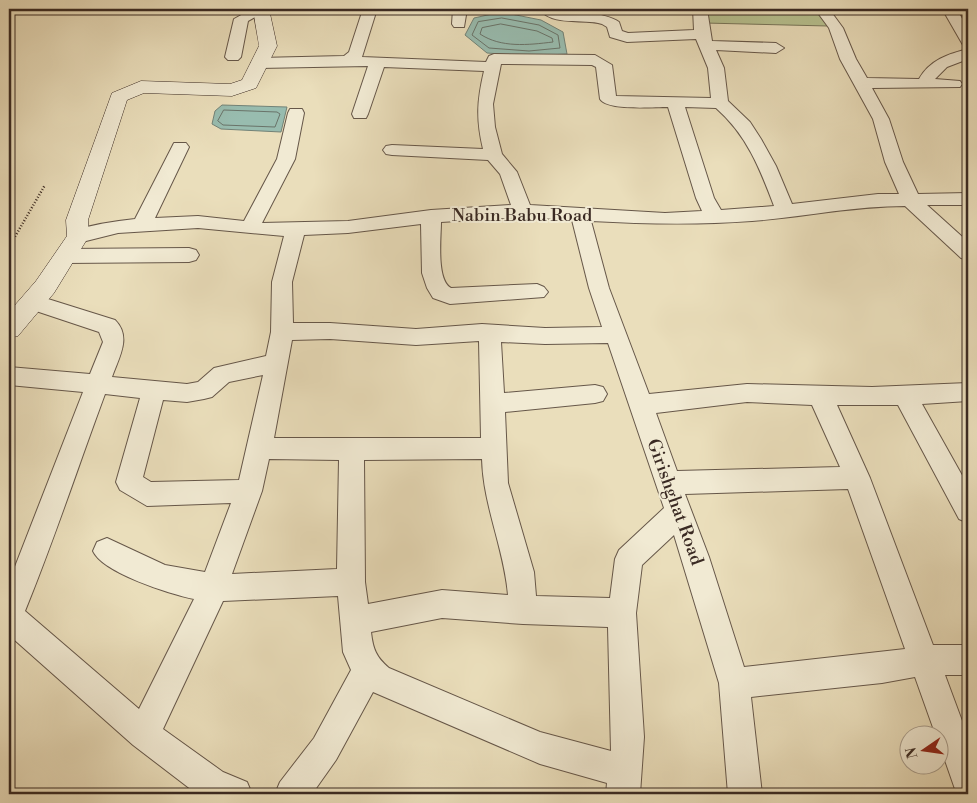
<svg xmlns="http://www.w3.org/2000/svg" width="977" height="803" viewBox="0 0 977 803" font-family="'Libre Bodoni',serif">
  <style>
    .green { fill: #b7c190; stroke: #78765a }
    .water { fill: #98bcaf; stroke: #728277 }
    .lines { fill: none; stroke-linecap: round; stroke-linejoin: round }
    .shore { stroke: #697369; stroke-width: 1 }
    .street-casing { stroke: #665749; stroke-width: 2 }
    .secondary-casing { stroke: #3a2a23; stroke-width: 1 }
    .path { stroke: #3a2a23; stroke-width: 2.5; stroke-dasharray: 1 2; stroke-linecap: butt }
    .street { fill: #f1ead3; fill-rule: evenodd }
    .secondary { fill: #f1ead3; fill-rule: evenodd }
    .labels { text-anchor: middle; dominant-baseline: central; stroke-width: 4; stroke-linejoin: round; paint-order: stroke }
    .street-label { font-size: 18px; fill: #3a2a23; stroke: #f1ead3 }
  </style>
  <rect width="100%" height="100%" fill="#eadebb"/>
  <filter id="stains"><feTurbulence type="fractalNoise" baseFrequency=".004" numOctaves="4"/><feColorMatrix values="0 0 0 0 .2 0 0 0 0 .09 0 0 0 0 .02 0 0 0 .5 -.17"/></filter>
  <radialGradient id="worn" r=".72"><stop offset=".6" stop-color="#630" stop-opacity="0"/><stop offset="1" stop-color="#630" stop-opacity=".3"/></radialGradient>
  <path class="green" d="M 710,9 L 815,9 L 828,26 L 704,23 L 702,18 Z"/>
  <path class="water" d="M 501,12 L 541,20 L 563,32 L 567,54 L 528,56 L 487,53 L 465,35 L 474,18 Z
    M 222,105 L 287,107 L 281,132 L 221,129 L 212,124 L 215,111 Z"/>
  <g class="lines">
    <path class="shore" d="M 502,18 L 539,25 L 558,35 L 560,48 L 529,51 L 489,48 L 472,35 L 478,22 Z
      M 501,24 L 537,31 L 552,38 L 553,42 C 528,45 501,48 480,34 L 482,28 Z
      M 224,110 L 277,112 L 280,114 L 275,127 L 223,125 L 218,121 Z"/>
    <g class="street-casing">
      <path id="street" d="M 252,9 L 268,10 L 248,21 L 241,57 L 238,60 L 228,60 L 225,57 L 234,19 Z
        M 363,9 L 377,9 L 362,57 L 486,62 L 489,56 L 494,54 L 595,55 L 612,65 L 616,96 L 711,98 L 708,68 L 696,39 L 627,42 L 610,37 L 607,27 L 602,24 C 583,18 553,27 539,9 C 556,8 605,12 619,22 L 622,31 L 628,33 L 694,30 L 693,9 L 707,9 L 712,41 L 776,43 L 784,48 L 776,53 L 716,50 L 724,68 L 728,101 L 750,122 L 761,139 L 776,166 L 792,204 L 878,194 L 899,194 L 885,162 L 873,119 L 840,59 L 829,28 L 815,9 L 829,9 L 843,28 L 856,59 L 867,78 L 919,79 C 930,60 948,54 968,49 L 968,59 L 947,67 L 935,79 L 960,81 L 962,84 L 960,87 L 872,88 L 889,119 L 903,162 L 918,194 L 968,193 L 968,205 L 927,205 L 968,242 L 968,260 L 961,258 L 905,206 C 854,206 803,217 752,221 C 698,225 645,224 591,221 L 609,288 L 649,394 L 747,384 L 872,387 L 968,383 L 968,401 L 922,404 L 968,486 L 968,523 L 959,519 L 898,405 L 837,405 L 870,478 L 933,645 L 968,645 L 968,675 L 945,675 L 968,737 L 968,794 L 956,792 L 940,746 L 940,736 L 936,736 L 915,677 L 882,683 L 751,697 L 762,794 L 728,794 L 719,683 L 674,535 L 642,565 L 636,613 L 644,737 L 640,794 L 606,794 L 607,783 L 540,764 L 373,692 L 336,760 L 312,794 L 275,794 L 280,782 L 314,738 L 351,670 L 343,652 L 338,596 L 223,601 L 163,729 L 223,772 L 247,782 L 252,794 L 197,794 L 133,745 L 9,635 L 9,582 L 83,392 L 9,385 L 9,367 L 90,374 L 103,342 L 99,332 L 24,307 L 21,302 L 24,297 L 32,294 L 115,320 C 132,337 119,357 112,377 L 187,384 L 198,382 L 214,368 L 266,356 L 271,332 L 272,282 L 284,236 L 198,228 L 118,233 L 78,243 L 71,241 L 68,236 L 71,231 C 92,225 114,221 135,219 L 174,143 L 186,143 L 189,147 L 155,218 L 198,216 L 244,221 L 277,159 L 288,113 L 290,109 L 302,109 L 304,113 L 295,159 L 262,223 L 348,221 L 431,210 L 511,205 L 500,174 L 488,160 L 392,155 L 386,154 L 383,150 L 386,146 L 392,145 L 483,149 C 476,119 477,101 484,71 L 384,67 L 368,114 L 366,118 L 354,118 L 352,114 L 368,66 L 259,68 L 251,63 L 259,58 L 344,56 L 349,52 ZM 501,64 L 592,65 L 596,67 L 600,99 C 608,111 653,107 668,107 L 696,198 L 702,211 L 665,213 L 530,205 L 517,172 L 502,154 L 495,127 L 493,104 ZM 685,107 L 716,108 C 747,135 760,169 774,206 L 721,210 L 714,198 ZM 523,217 L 572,220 L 589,288 L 602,327 L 545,328 L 482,324 L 416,329 L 330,323 L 293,323 L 292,282 L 304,235 L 348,233 L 421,224 L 422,273 L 427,288 L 433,298 L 450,304 L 544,297 L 548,292 L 544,287 L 537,284 L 451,288 C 436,280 441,237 441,222 ZM 330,339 L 416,345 L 479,341 L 481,438 L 274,438 L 292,340 ZM 501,342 L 545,344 L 608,343 L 664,508 L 619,550 L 615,559 L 610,598 L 536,596 L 534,572 L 508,483 L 505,412 L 595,403 L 603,401 L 607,394 L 603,387 L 595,385 L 504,393 ZM 263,375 L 239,480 L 151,482 L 143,477 L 163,400 L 187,402 L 204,399 L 212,397 L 229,382 ZM 105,394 L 140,398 L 116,482 L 120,490 L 147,506 L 231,503 L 205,572 L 165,565 L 107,538 L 97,542 L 93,551 C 103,573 170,594 194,599 L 139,709 L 25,611 C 54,540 78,467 105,394 ZM 747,402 L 812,405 L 840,467 L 677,471 L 656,413 ZM 269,459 L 339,460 L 337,569 L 232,574 L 262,491 ZM 482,459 C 483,505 504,548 508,595 L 442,590 L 368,604 L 365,582 L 364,460 ZM 848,489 L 905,649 L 744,667 L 709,557 L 685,494 ZM 442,618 L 523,624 L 608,627 L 611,751 L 540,732 L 389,668 C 376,657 373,649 371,632 Z
        M 453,9 L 467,9 L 464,27 L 454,27 L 452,24 Z
        M 946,9 L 968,9 L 968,14 L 960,15 L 968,29 L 968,46 L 963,45 L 944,12 Z
        M 189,248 L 196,250 L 199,255 L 196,260 L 189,262 L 65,263 L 58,261 L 55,256 L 58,251 L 65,249 Z"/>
    </g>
    <g class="secondary-casing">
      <path id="secondary" d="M 253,9 L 269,9 L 277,46 L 256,88 L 232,96 L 144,93 L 127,100 L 88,220 L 89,236 L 54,293 L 18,336 L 9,338 L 9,312 L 36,281 L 67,236 L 66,220 L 112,93 L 141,81 L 230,84 L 242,80 L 259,46 Z"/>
    </g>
    <path class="path" d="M 9,247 L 45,185"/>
    <use href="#street" class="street"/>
    <use href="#secondary" class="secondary"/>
  </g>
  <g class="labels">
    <g class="street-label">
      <text x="522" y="215">Nabin Babu Road</text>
      <text transform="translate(675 502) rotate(70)">Girishghat Road</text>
    </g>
  </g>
  <rect width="977" height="803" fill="none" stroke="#eadebb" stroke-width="30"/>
  <rect x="10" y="10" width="957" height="783" fill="none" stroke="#3a2a23" stroke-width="2.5"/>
  <rect x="15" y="15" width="947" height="773" fill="none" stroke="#3a2a23"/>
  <g transform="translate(924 750) rotate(257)"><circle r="24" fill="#f1ead3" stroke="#a89d8d"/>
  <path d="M0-4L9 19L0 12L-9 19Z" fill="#8f2418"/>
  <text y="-8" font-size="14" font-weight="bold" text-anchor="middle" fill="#3a2a23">N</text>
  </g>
  <rect width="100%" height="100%" filter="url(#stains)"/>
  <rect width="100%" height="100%" fill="url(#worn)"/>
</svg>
